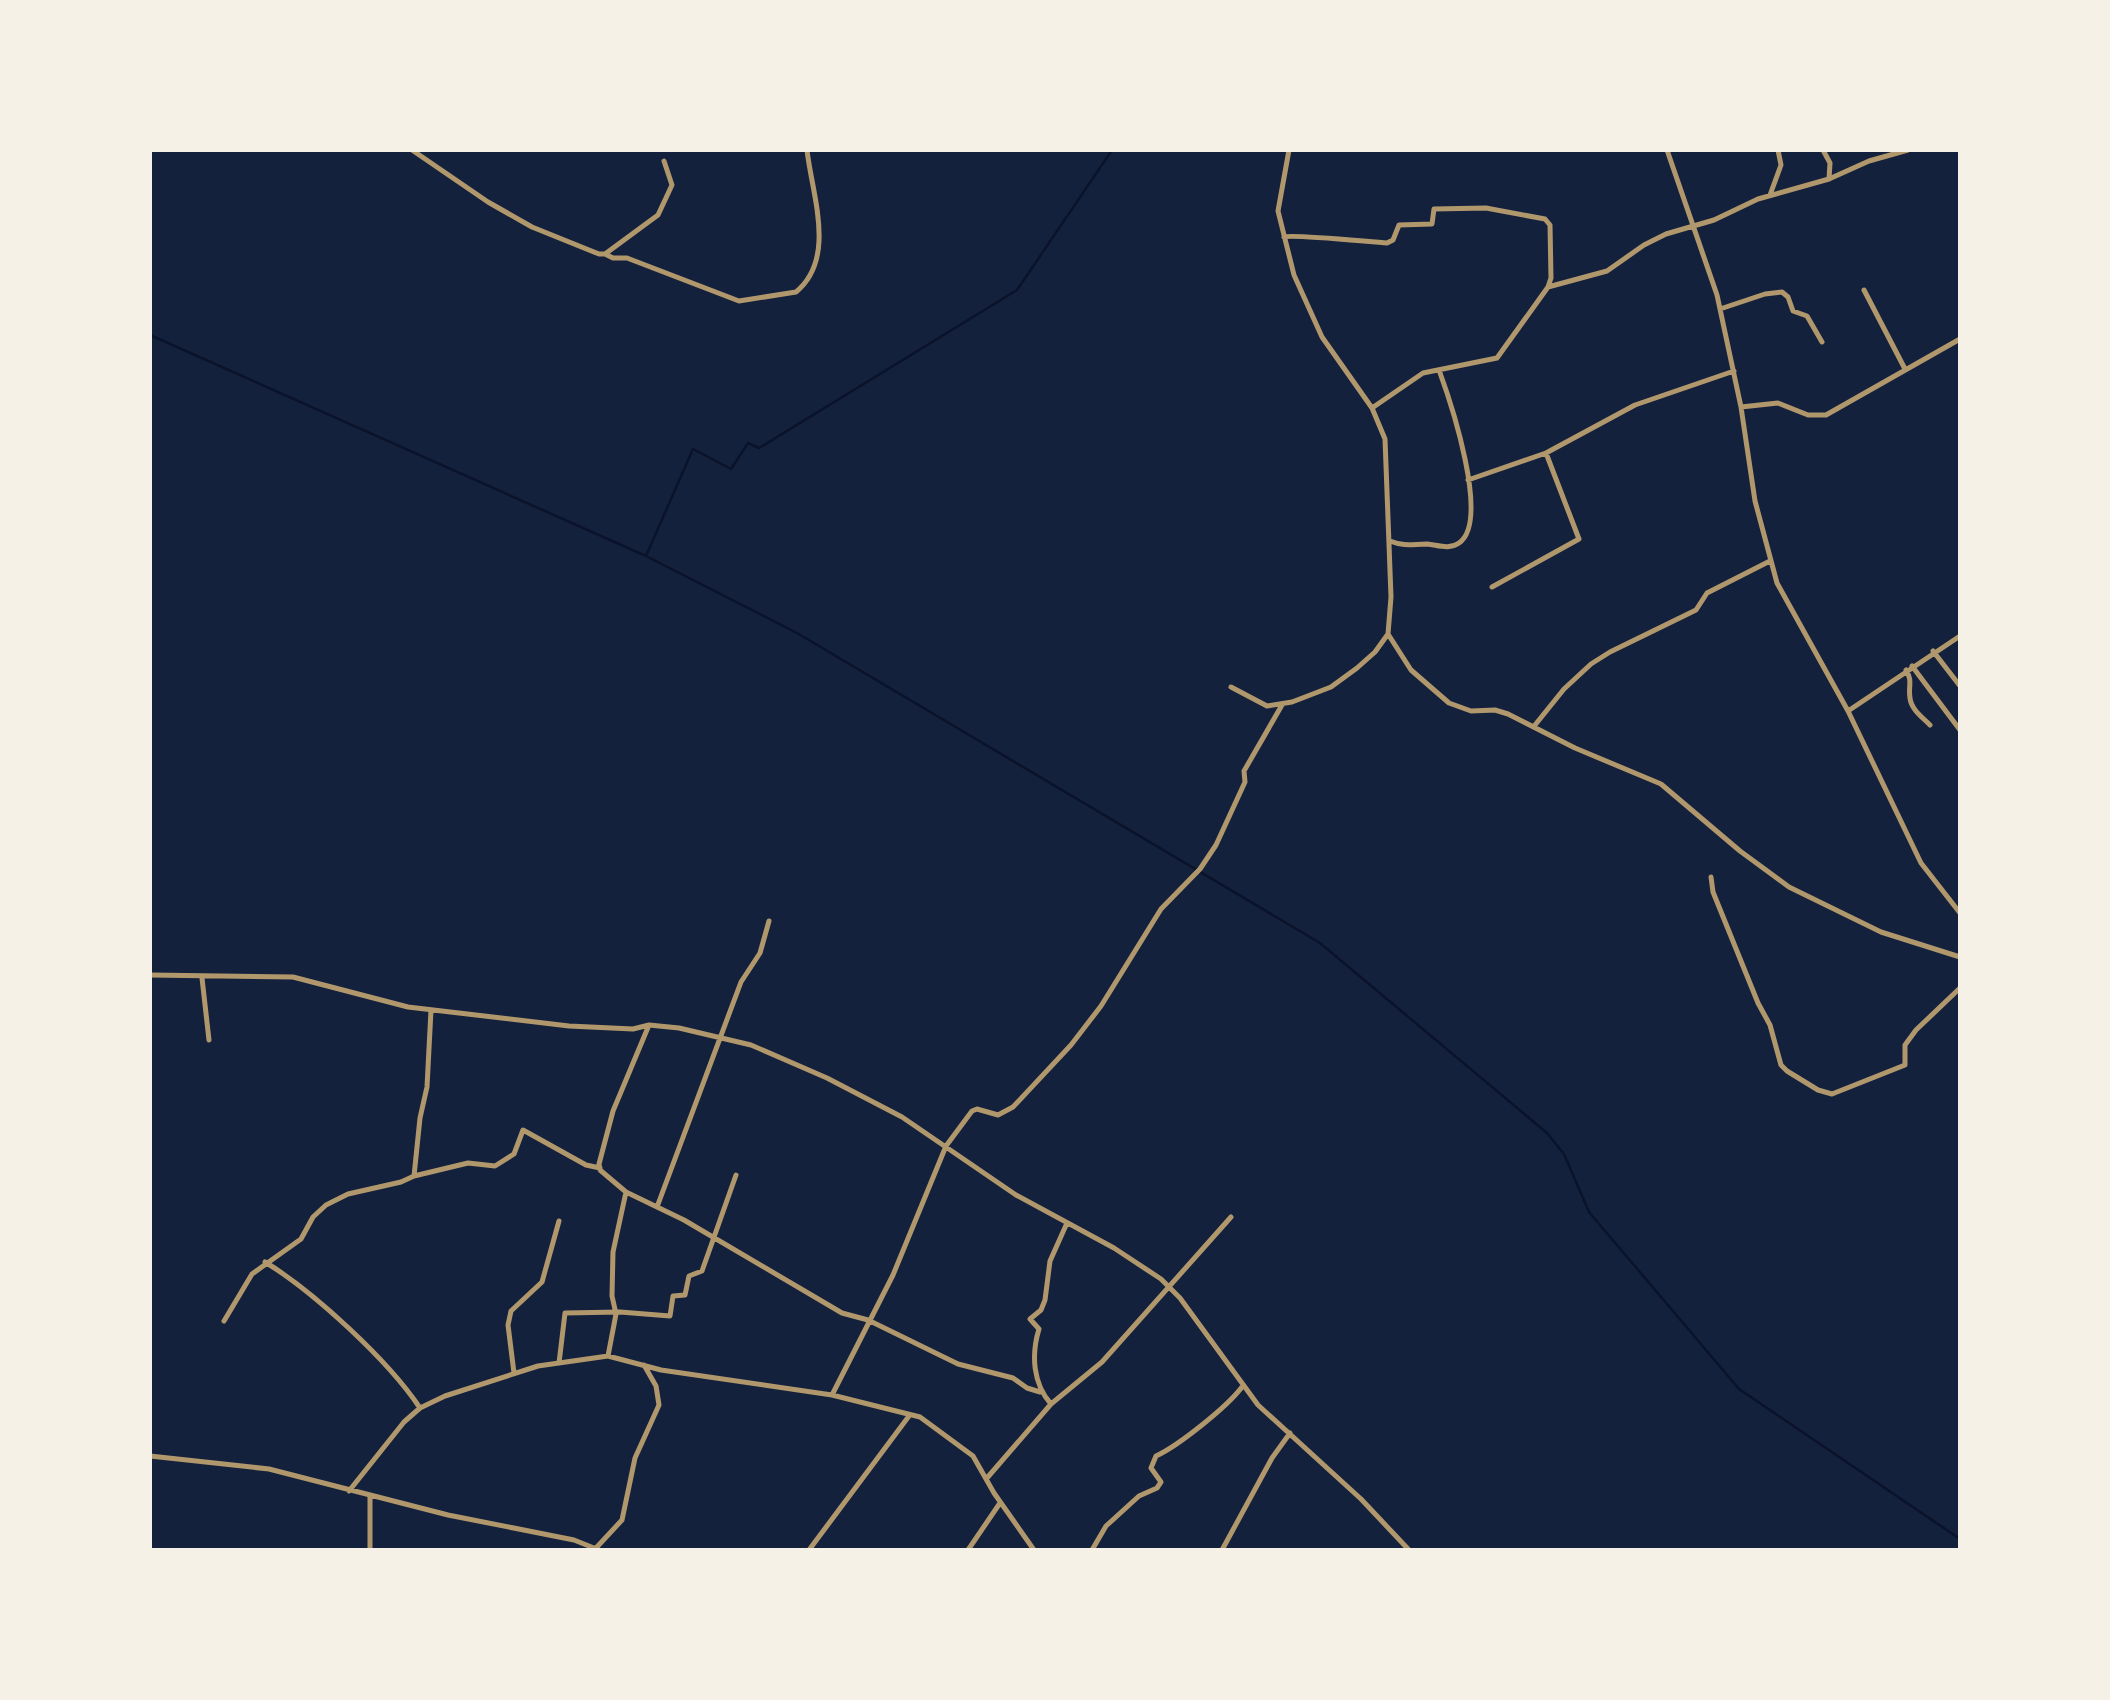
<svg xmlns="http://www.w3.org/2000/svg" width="2110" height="1700" viewBox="0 0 2110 1700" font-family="'Public Sans',sans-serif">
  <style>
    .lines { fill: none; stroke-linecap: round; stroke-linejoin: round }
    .stream { stroke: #0b132b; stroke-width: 2.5 }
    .minor { stroke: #b1986c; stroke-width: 5 }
  </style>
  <rect width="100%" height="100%" fill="#14213d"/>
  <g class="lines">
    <path class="stream" d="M 150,335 L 646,556 L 797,633 L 1320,943 L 1547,1133 L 1564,1154 L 1589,1212 L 1739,1389 L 1960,1539
      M 646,556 L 693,449 L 731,469 L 748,443 L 759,448 L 1017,290 L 1112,150"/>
    <path class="minor" d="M 412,150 L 488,202 L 532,227 L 599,254 L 605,254 L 658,215 L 672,185 L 664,161
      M 1667,150 L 1717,295 L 1741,407 L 1755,501 L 1777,583 L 1848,711 L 1921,863 L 1960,913
      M 1823,150 L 1830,163 L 1829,179
      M 1770,195 L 1781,165 L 1778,150
      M 1284,237 C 1292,234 1370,242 1387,243 L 1393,240 L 1399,225 L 1432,224 L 1434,209 L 1486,208 L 1545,219 L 1550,225 L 1551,278 L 1548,287
      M 605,254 L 613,258 L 627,258 L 739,301 L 796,292 C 837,258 812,195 807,150
      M 1864,290 L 1905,369
      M 1720,309 L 1765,294 L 1782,292 L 1788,297 L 1793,311 L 1807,316 L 1822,342
      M 1741,407 L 1778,403 L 1808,415 L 1826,415 L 1960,339
      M 1372,408 L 1423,373 L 1497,358 L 1548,287 L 1607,271 L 1644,245 L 1666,234 L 1714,220 L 1758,199 L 1829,179 L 1869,161 L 1908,150
      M 1468,480 L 1546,453 L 1635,405 L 1734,371
      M 1390,541 C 1405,547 1413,544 1427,544 C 1438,545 1449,550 1459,543 C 1491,521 1450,400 1439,370
      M 1492,587 L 1579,539 L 1546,453
      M 1388,634 L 1411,670 L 1449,703 L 1471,711 L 1495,710 L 1508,714 L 1575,748 L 1661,784 L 1740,851 L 1789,887 L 1881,932 L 1960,957
      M 1933,651 L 1960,686
      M 1912,666 L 1960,730
      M 1906,670 C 1913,681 1908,686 1910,698 C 1911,709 1922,717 1930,725
      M 1231,687 L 1267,706 L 1292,702 L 1331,687 L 1357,668 L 1375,652 L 1388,634 L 1391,597 L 1385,439 L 1372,408 L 1322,337 L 1294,275 L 1278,211 L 1289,150
      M 1848,711 L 1960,636
      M 1535,725 L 1564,689 L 1591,664 L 1610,652 L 1696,610 L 1707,593 L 1770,561
      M 1711,877 L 1713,892 L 1758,1003 L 1770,1025 L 1781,1065 L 1787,1071 L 1818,1090 L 1832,1094 L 1905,1065 L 1905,1045 L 1916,1030 L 1960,988
      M 150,975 L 293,977 L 408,1007 L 569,1026 L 633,1029 L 649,1025 L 679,1028 L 751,1045 L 827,1078 L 902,1117 L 1016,1195 L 1114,1248 L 1161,1279 L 1180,1298 L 1258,1405 L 1361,1499 L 1409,1550
      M 202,978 L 209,1040
      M 414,1176 L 468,1163 L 495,1166 L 514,1154 L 523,1130 L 586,1165 L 600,1168
      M 626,1192 L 684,1220 L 842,1313 L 868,1320 L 958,1364 L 1013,1378 L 1027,1388 L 1040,1392
      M 657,1207 L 741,982 L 760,953 L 769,921
      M 265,1262 C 314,1292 388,1360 420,1408
      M 224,1321 L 252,1274 L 301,1239 L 313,1217 L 326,1205 L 348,1194 L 401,1182 L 414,1176 L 420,1118 L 427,1087 L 431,1010
      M 608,1356 L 616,1314 L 612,1296 L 613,1252 L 626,1192 L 600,1170 L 599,1164 L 613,1111 L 649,1025
      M 559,1363 L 565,1313 L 620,1312 L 670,1316 L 673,1296 L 685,1295 L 689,1276 L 702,1271 L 736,1175
      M 514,1373 L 508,1325 L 511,1311 L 542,1282 L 559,1221
      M 832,1395 L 893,1275 L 946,1146 L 972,1111 L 977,1109 L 998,1115 L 1013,1107 L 1071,1045 L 1101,1006 L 1161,909 L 1200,869 L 1216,845 L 1245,782 L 1244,771 L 1282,705
      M 1051,1404 C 1033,1384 1031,1355 1039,1329 L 1030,1319 L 1041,1310 L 1045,1300 L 1050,1261 L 1067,1223
      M 150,1456 L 269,1469 L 448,1515 L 574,1540 L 599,1550
      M 987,1478 L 1051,1404 L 1102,1362 L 1231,1217
      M 349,1491 L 404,1422 L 420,1408 L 445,1396 L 538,1366 L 608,1356 L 661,1370 L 832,1395 L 920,1417 L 973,1456 L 994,1493 L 1034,1550
      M 596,1548 L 622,1520 L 635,1458 L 659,1405 L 656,1386 L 644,1365
      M 370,1550 L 370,1495
      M 809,1550 L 909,1416
      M 968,1550 L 1000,1503
      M 1092,1550 L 1106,1526 L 1139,1496 L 1157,1488 L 1161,1482 L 1151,1468 L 1156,1456 C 1178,1446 1227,1407 1242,1387
      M 1222,1550 L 1272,1458 L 1290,1433"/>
  </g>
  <rect width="2110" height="1700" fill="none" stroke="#f6f1e7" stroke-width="304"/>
</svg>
